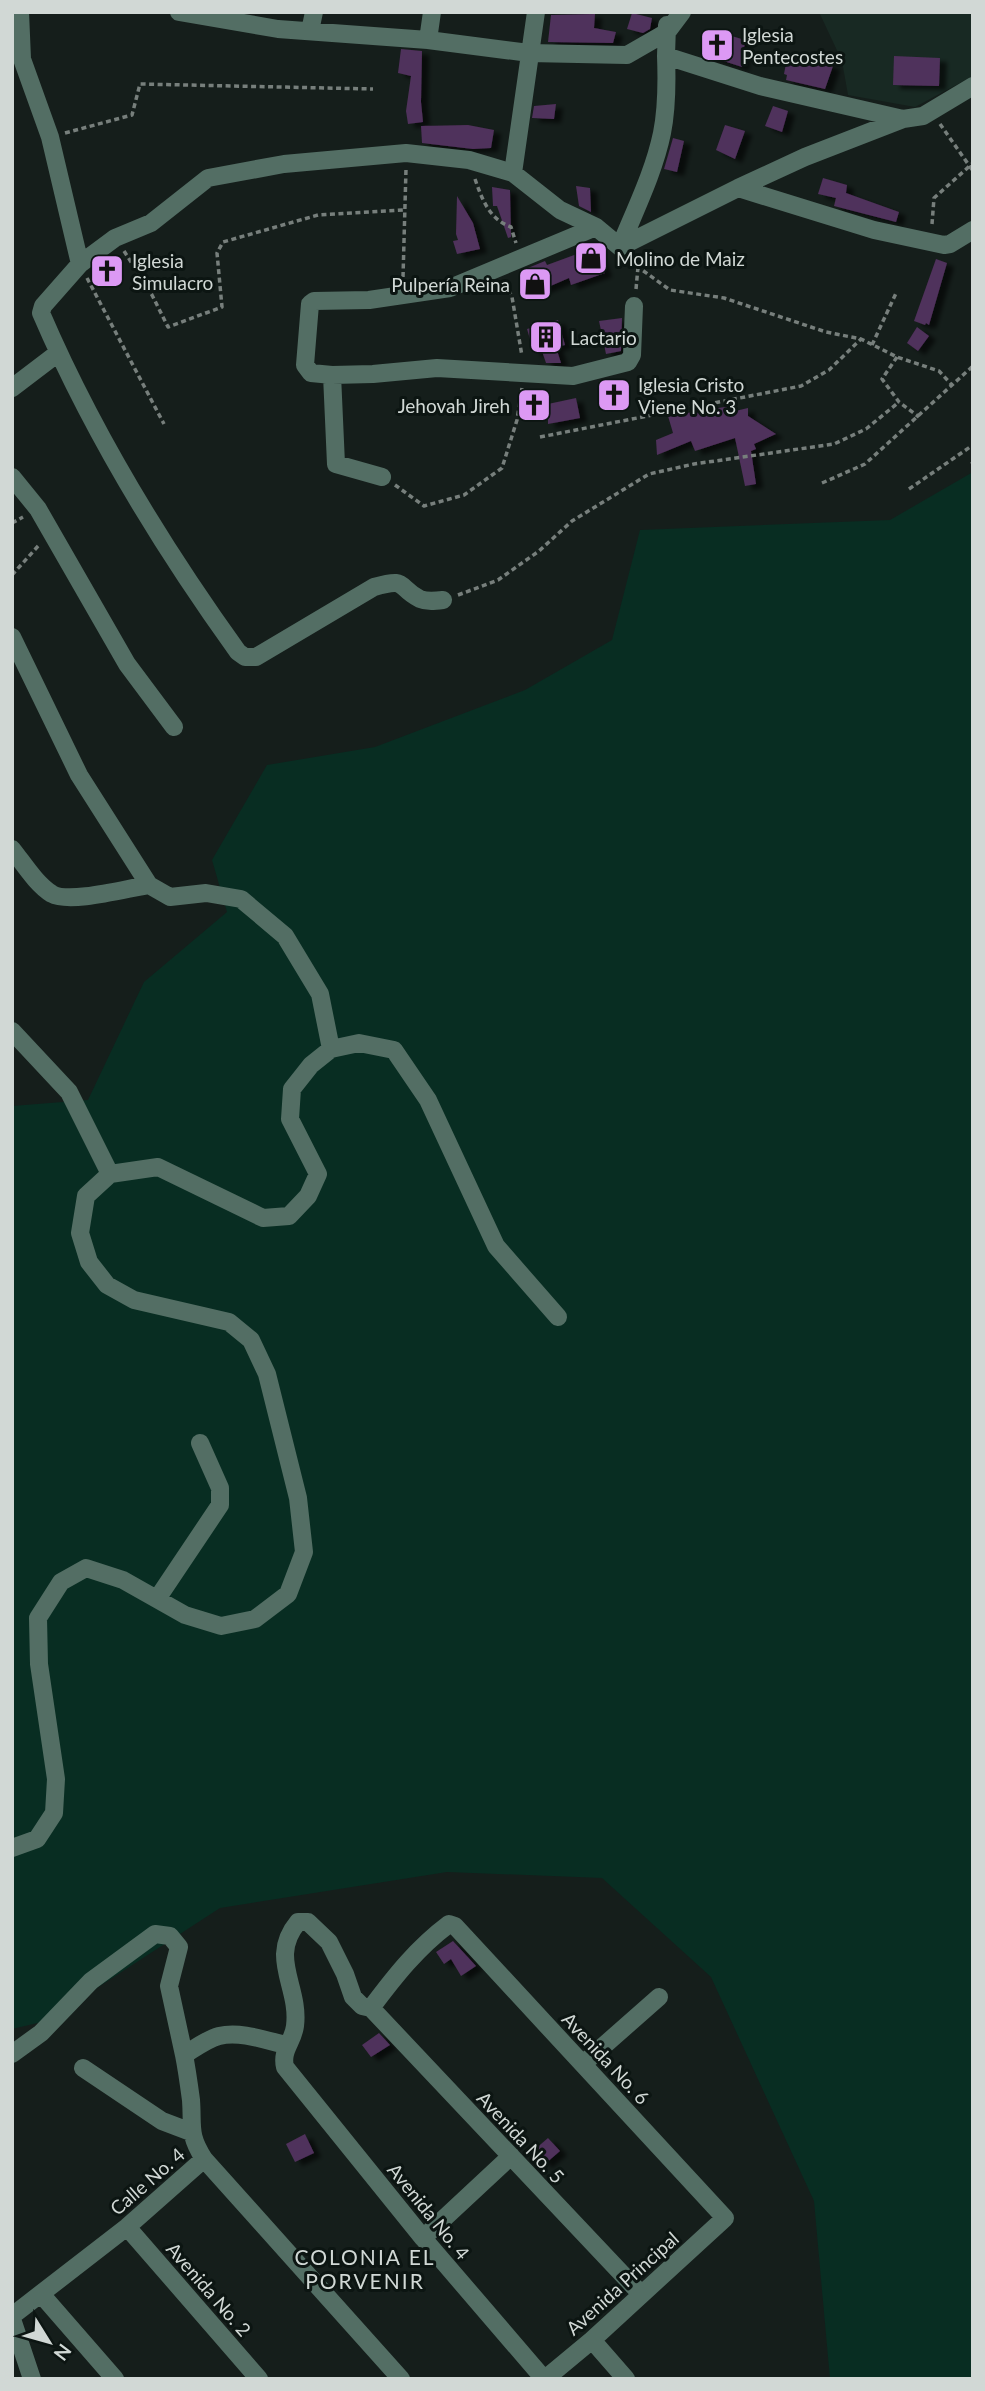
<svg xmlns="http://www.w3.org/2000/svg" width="985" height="2391" viewBox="0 0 985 2391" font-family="Lato,sans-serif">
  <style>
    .built { fill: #182923 }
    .green { fill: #082d22 }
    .building { fill: #50305b; filter: url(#shadow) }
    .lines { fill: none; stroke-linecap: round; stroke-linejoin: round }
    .path { stroke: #777f7c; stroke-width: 3.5; stroke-dasharray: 5 3.5; stroke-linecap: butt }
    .minor { stroke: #536e64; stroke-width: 18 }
    .labels { text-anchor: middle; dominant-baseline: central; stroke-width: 6; stroke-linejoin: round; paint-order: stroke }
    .poi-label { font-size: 19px; fill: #d1d8d5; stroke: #0c1512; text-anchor: start }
    .street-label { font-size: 19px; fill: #d1d8d5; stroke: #0c1512 }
    .neighbourhood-label { font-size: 21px; letter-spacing: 2px; fill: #d1d8d5; stroke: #0c1512 }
  </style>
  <defs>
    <filter id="shadow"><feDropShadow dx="7" dy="4" stdDeviation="2" flood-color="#0009"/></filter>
  </defs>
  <rect width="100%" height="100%" fill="#151e1b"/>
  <path class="built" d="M 819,12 L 971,12 L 973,76 L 915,107 L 848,95 L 842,61 Z"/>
  <path class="green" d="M 973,472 L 973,2379 L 830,2379 L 814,2201 L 711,1977 L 602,1878 L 447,1872 L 220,1908 L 46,2021 L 12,2029 L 12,1106 L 88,1100 L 144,982 L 227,912 L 212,860 L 267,765 L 375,747 L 525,690 L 612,640 L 640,530 L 890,520 Z"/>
  <path class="building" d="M 632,13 L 652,18 L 650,29 L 643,33 L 627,29 Z
    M 595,14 L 594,28 L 616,32 L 613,43 L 548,42 L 551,15 Z
    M 715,31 L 745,40 L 742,67 L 708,56 Z
    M 401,49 L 422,51 L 421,102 L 423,122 L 408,124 L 406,111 L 411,76 L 398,73 Z
    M 788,53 L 809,56 L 833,66 L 825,89 L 786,80 L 787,75 L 784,74 Z
    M 894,56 L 940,58 L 939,86 L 893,85 Z
    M 556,104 L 554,119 L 532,118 L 534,106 Z
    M 773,106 L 788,111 L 782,132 L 765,126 Z
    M 468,125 L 494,130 L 491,148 L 473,149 L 422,143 L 421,126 Z
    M 725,125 L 745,131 L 735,159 L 716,150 Z
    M 673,138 L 684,141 L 677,172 L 664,169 Z
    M 823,178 L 847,185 L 846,193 L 899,212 L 896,222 L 834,206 L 836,198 L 818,194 Z
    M 576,186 L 590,188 L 591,212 L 579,206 Z
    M 492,187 L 510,190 L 511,237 L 508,238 L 497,206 L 493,206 Z
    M 457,196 L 473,223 L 480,249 L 457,254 L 453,241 L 458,240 L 456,234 Z
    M 596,247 L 605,273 L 571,285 L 569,278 L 532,294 L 523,270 L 545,261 L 547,265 Z
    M 936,259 L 947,263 L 929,325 L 926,323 L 925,325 L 914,321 Z
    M 622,318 L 621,351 L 606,354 L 599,321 Z
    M 558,320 L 565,345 L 556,347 L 561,363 L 546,363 L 542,351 L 534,353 L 527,329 Z
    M 917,327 L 929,336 L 918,351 L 907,343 Z
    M 576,398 L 580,418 L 548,424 L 548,404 Z
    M 731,406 L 731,412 L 748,408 L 748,416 L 776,434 L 754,444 L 756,449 L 751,451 L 756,484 L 745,486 L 735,438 L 695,451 L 691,441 L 657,455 L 656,440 L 673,433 L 668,416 Z
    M 453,1941 L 476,1966 L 461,1976 L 451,1959 L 444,1964 L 436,1952 Z
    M 379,2033 L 390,2045 L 371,2057 L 362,2045 Z
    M 305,2134 L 314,2153 L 295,2162 L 286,2144 Z
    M 548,2138 L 560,2151 L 545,2164 L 534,2150 Z"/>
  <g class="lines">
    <path class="path" d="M 940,124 L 973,171
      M 65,133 L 132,115 L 140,84 L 373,89
      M 475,179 C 482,199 489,219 511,227 L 516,243
      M 932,224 L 934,198 L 973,163
      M 124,251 L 152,295 L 168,327 L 222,307 L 217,253 L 223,242 L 318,215 L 404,210
      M 631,259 L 638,267 L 670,290 L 724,298 L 826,332 L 861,339 L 897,357 L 939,371 L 952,385
      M 403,277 L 406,169
      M 87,278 L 164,424
      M 505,282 L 512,297 L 522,356
      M 636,289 L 638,267
      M 872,345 L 897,291
      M 897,357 L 882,379 L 899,402 L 919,417
      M 540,437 L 801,386 L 829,370 L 861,339
      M 971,464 L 973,463
      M 822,483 L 865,464 L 973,366
      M 395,485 L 424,506 L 464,495 L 502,468 L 517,420 L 522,388
      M 909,489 L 973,445
      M 12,523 L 23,517
      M 12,575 L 39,545
      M 458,595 L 498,580 L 539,551 L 572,521 L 649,474 L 694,464 L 834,444 L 866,429 L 899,402"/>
    <path class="minor" d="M 20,12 L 22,59 L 50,137 L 80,264
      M 179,12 L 278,29 L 428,40 L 529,53 L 627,55 L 667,32 L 682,12
      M 667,25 L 666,56 L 760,86 L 903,119
      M 310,31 L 314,12
      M 428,40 L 432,12
      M 513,173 L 536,12
      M 738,188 L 874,230 L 944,245 L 950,244 L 973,230
      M 596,227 L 450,288 L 369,300 L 314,301 L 310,304 L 305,365 L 311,373 L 332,375 L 373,374 L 437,368 L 573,376 L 628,362 L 632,355 L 634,306
      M 620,247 L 738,188 L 805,157 L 903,119 L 923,116 L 973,86
      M 620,247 C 635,210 654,172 662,133 C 667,108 667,81 666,56
      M 332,375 L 336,464 L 382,477
      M 12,388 L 58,353
      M 12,477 L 38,509 L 127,664 L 174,727
      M 443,600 C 435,601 427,602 420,599 C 396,587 409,577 374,587 L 256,657 L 245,657 L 238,652 C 161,545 93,434 41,313 L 43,306 L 80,264 L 115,238 L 151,223 L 208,178 L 284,164 L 406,153 L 469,160 L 513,173 L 560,210 L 596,227 L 620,247
      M 12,637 L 79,775 L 149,885 L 170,897 L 206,893 L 241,899 L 285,936 L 320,994 L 331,1049
      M 12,849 C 24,864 36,884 52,894 C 70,904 128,888 149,885
      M 12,1031 L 69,1092 L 110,1174
      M 157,1599 L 220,1505 L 220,1488 L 200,1443
      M 12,1848 L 37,1839 L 54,1813 L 56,1779 L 39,1664 L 38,1618 L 61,1582 L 86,1568 L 123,1580 L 185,1615 L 221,1626 L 255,1619 L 288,1594 L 304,1552 L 298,1498 L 267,1374 L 251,1340 L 229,1322 L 134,1300 L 107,1285 L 89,1262 L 80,1233 L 86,1196 L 110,1174 L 158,1167 L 263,1218 L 289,1216 L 308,1196 L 318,1174 L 290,1119 L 292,1089 L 311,1065 L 331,1049 L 359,1043 L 394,1050 L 428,1100 L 496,1246 L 558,1317
      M 371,2008 L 641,2294
      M 12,2054 L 41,2033 L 91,1981 L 155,1934 L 170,1936 L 179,1947 L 169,1986 L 184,2055
      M 583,2064 L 659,1997
      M 83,2068 L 162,2121 L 191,2132
      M 204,2159 L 401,2379
      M 127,2227 L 259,2379
      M 423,2238 L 511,2156
      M 41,2294 L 115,2379
      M 12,2316 L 127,2227 L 204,2159 C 188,2134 193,2127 191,2100 C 189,2085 187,2070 184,2055 C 194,2049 207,2039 219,2036 C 240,2031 265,2040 286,2045
      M 12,2319 L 32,2379
      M 592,2340 L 626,2379
      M 544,2379 L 423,2238 L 285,2067 C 281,2050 293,2042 295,2026 C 300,1986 268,1958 298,1922 L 308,1922 L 329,1942 L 345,1974 L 353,1997 L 362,2006 L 371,2008 C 395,1976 417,1948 449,1924 L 455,1926 L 725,2218 L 592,2340 L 545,2379"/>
  </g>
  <defs>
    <g id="church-square" transform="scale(1.75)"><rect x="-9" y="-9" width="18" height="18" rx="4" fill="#dc99f4" stroke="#0c1512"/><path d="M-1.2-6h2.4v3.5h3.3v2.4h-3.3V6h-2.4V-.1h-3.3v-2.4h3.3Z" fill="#111"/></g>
    <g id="shop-square" transform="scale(1.75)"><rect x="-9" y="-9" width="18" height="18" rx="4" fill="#dc99f4" stroke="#0c1512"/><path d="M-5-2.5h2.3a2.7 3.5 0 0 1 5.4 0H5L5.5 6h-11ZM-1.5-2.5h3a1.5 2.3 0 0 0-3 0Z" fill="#111"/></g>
    <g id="building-square" transform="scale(1.75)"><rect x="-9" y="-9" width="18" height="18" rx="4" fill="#dc99f4" stroke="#0c1512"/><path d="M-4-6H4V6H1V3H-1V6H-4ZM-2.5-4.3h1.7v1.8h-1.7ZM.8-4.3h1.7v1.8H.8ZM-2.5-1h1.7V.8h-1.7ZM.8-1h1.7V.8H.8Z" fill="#111"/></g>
  </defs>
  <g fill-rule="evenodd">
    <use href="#church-square" x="717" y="45"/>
    <use href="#shop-square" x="591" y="258"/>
    <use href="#church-square" x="107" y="271"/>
    <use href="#shop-square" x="535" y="284"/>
    <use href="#building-square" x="546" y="337"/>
    <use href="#church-square" x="614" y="395"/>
    <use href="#church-square" x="534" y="405"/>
  </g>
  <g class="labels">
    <g class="poi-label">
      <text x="742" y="34">Iglesia<tspan x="742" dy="22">Pentecostes</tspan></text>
      <text x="616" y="258">Molino de Maiz</text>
      <text x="132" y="260">Iglesia<tspan x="132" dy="22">Simulacro</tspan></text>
      <text x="510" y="284" text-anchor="end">Pulpería Reina</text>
      <text x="570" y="337">Lactario</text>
      <text x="638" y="384">Iglesia Cristo<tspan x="638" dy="22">Viene No. 3</tspan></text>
      <text x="510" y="405" text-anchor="end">Jehovah Jireh</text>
    </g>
    <g class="street-label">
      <text transform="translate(606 2058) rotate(47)">Avenida No. 6</text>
      <text transform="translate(521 2137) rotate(47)">Avenida No. 5</text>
      <text transform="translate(147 2181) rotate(-41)">Calle No. 4</text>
      <text transform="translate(429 2211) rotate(51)">Avenida No. 4</text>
      <text transform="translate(622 2283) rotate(-42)">Avenida Principal</text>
      <text transform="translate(209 2289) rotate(49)">Avenida No. 2</text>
    </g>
    <g class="neighbourhood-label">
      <text x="365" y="2256">COLONIA EL<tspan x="365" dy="24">PORVENIR</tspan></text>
    </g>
  </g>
  <rect width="985" height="2391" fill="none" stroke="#d1d8d5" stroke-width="28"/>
  <g transform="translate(49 2342) rotate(127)" stroke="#0c1512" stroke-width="5" paint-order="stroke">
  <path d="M0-5L12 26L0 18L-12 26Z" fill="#d1d8d5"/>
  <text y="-10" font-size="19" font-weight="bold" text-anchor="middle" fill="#d1d8d5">N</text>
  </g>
</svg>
